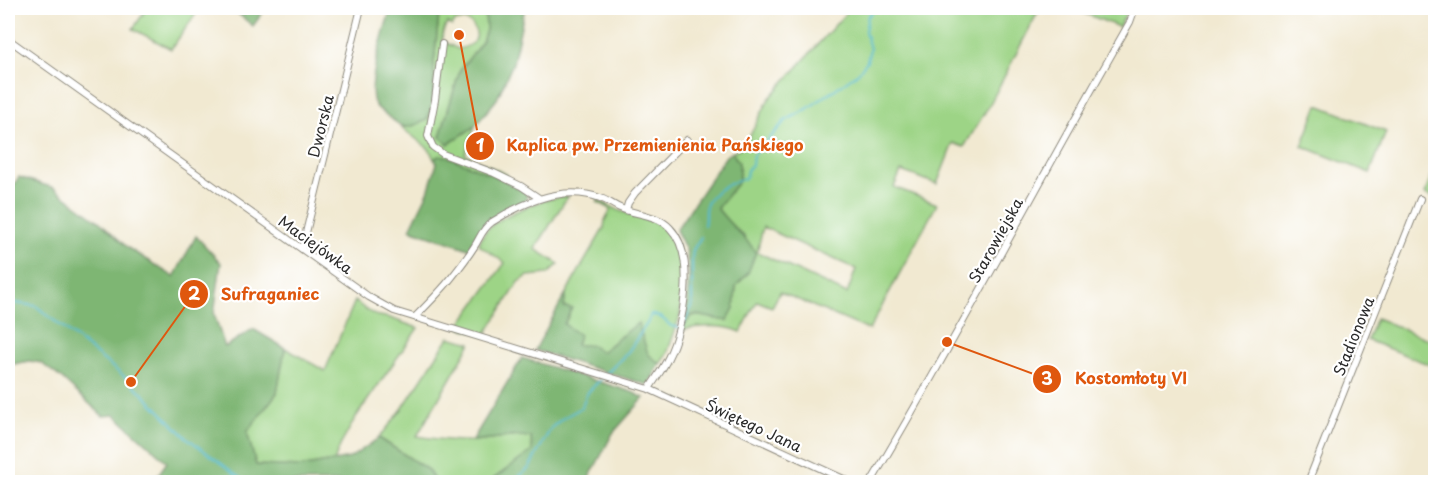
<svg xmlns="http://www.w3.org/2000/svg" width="1443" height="490" viewBox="0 0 1443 490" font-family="'Playpen Sans',sans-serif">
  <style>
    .green { fill: #9dd486; stroke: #648058; stroke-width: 1.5; fill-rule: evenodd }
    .forest { fill: #7eb673; stroke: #54704f; stroke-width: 1.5 }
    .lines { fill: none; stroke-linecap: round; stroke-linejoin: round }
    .stream { stroke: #52bacf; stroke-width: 2 }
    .minor-casing { stroke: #8e8a7e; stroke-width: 8 }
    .minor { stroke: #fff; stroke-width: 6 }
    .labels { text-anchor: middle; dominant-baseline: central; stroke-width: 4.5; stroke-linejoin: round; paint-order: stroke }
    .street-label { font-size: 15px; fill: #2b2b2b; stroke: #fff }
    .leader { fill: none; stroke: #df570e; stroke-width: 2 }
    .callout-dot { fill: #df570e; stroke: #fff; stroke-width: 2 }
    .mark-label { font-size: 18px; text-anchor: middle; font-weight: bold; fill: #fff }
    .callout-label { font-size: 16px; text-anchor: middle; font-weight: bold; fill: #df570e; stroke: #fff; stroke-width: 4.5; stroke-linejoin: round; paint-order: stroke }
  </style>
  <rect width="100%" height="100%" fill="#fff"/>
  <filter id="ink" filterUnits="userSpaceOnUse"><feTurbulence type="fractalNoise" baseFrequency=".0167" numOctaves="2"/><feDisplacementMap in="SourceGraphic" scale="12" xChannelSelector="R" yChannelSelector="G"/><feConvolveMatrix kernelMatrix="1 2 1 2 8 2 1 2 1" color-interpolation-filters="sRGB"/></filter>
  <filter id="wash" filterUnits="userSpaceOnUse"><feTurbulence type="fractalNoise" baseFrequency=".008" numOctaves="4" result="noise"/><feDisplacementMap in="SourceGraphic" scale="24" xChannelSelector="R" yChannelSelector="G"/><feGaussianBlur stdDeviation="1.35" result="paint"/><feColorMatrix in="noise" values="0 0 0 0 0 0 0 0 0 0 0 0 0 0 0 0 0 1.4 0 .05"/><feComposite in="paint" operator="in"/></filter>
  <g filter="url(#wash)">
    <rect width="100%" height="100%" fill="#f1e9d1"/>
    <path class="green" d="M 147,8 L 200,8 L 171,49 L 133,29 Z
      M 437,8 L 485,8 L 486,30 L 482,42 L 460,70 L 440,137 L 449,144 L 475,126 L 465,154 L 507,175 L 502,179 L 439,156 L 434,159 L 429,149 L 401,127 L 408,127 L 427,120 L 433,101 L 434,63 L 439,14 ZM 464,20 C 470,22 473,24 475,30 C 481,42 467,47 458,49 L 446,43 L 442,44 C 442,35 442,30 448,23 L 452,26 L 455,22 Z
      M 849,8 L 1040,8 L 990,104 L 964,147 L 953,143 L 937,184 L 901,171 L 894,187 L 937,204 L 869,330 L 780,292 L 772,307 L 757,301 L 741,332 C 722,324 700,326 681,330 L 684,321 L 685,324 L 691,316 C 701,314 717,320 727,321 L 734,308 L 736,286 L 748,273 L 744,236 L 728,222 L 717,208 L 739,181 L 739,163 L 732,152 L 745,145 L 769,99 L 845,14 ZM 763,227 L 856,269 L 847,294 L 757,252 Z
      M 1071,8 L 1122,8 L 1128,10 L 1119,27 Z
      M 1318,105 L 1386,132 L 1370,173 L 1302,146 Z
      M 1435,165 L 1436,198 L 1435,198 L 1425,194 Z
      M 568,196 L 535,249 L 559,264 L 548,274 L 528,276 L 519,282 L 485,335 L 458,327 L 505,263 L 479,245 C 480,240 482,236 485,232 C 499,215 546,197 568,196 Z
      M 598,200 L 620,211 L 650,220 L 667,228 L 675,241 L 681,259 L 683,279 L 680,316 L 667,354 L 660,364 L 622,335 L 601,352 L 576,345 L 564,324 L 569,316 L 564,307 L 566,293 L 604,228 L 605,220 L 610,211 L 609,208 L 597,202 Z
      M 355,301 L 366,310 L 375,315 L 390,318 L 418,328 L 356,417 L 340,446 L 334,461 L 300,467 L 256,465 L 247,432 L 277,393 L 285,348 L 325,371 Z
      M 1376,318 L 1435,342 L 1435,367 L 1367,340 Z
      M 449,337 L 471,343 L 417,436 C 436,439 455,442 474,441 C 493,439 511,435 531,437 L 532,452 L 489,482 L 435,482 L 428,470 L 379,438 L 402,409 Z"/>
    <path class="forest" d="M 231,8 L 266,8 L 253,26 Z
      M 391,8 L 437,8 L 439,14 L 434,63 L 433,101 L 427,120 C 407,128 407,132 389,117 C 385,114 378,109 375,105 C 365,86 385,29 391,8 Z
      M 485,8 L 525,8 L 513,63 L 497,99 L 475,126 L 448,144 L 440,137 L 460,70 L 482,42 L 486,30 Z
      M 732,152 L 739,163 L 739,181 L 717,208 C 729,224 744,236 756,252 L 748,273 L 736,286 L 734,308 L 727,321 L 696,315 L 691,316 L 685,325 L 684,321 L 686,312 L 689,273 L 686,250 L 676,230 L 726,156 Z
      M 439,156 L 446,156 L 502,179 L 525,192 L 527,196 L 525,201 C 510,209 489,217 479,232 C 475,237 473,244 469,249 L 410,229 L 428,192 L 437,163 L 434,159 Z
      M 19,177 L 54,188 L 100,222 L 128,248 L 174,277 L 196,236 L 221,263 L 214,314 L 225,347 L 253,329 L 285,348 L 277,393 L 247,432 L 256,465 L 300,467 L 350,458 L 379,438 L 428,470 L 435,482 L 153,482 L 167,462 L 115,415 L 103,416 L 61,378 L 41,363 L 30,361 L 8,365 L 8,194 Z
      M 566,293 L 564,307 L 572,308 L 564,324 L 579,335 L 576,345 L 591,345 L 601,352 L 638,323 L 648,354 L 660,364 L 648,385 L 535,350 Z
      M 522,358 L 632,392 L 644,398 L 613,433 L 587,482 L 489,482 L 532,451 L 531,437 L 516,436 L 472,441 Z"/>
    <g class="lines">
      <path class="stream" d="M 704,225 C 706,219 704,211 706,206 C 712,189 731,183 746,178 L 747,170 L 752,165 L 753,155 L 760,149 L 785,121 L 807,109 L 858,73 L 867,61 L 870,49 L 865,31 L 868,16 L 877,8
        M 8,302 L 36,306 L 131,382 L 186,437 L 246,482
        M 513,482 L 529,468 L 551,428 L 563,418 L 581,408 L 588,392 L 628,352 L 648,322 L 651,314 L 662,318 L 671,326 L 682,328 L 692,305 L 692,258 L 693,250 L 701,237"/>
    </g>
  </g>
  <g filter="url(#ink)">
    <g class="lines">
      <g class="minor-casing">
        <path id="minor" d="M 8,39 L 369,297 L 394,311 L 649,389 L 850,482
          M 442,44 L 435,100 L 428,136 L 433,147 L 443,154 L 494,173 L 521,186 L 539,198
          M 626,210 L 628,203 L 635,193 L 687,140
          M 302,249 L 361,8
          M 415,317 C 428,304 441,291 452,277 C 460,267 467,258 474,247 C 480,238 482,229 492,222 C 522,203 563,184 600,198 C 607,200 613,205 620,208 C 636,215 657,214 670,228 C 697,256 684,326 668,358 C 663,369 655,379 649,389
          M 871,482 C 961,331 1042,175 1130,22 L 1135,8
          M 1308,482 L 1420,199"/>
      </g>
      <use href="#minor" class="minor"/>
    </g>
  </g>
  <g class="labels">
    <g class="street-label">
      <text transform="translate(320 126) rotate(-76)">Dworska</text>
      <text transform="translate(995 240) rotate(-61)">Starowiejska</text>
      <text transform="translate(316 244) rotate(36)">Maciejówka</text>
      <text transform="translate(1353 336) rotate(-68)">Stadionowa</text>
      <text transform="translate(754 425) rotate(25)">Świętego Jana</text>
    </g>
  </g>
  <path class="leader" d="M459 35L480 146M131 382L194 294M947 342L1047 379"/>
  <g class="callout-dot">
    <circle cx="459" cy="35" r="6"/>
    <circle cx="131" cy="382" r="6"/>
    <circle cx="947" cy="342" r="6"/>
    <circle cx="480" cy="146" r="15"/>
    <circle cx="194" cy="294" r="15"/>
    <circle cx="1047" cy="379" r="15"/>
  </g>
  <g class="mark-label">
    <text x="480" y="152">1</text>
    <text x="194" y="300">2</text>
    <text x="1047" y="385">3</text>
  </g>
  <g class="callout-label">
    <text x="655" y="151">Kaplica pw. Przemienienia Pańskiego</text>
    <text x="270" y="300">Sufraganiec</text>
    <text x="1131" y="384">Kostomłoty VI</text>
  </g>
  <rect width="1443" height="490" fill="none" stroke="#fff" stroke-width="30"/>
</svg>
